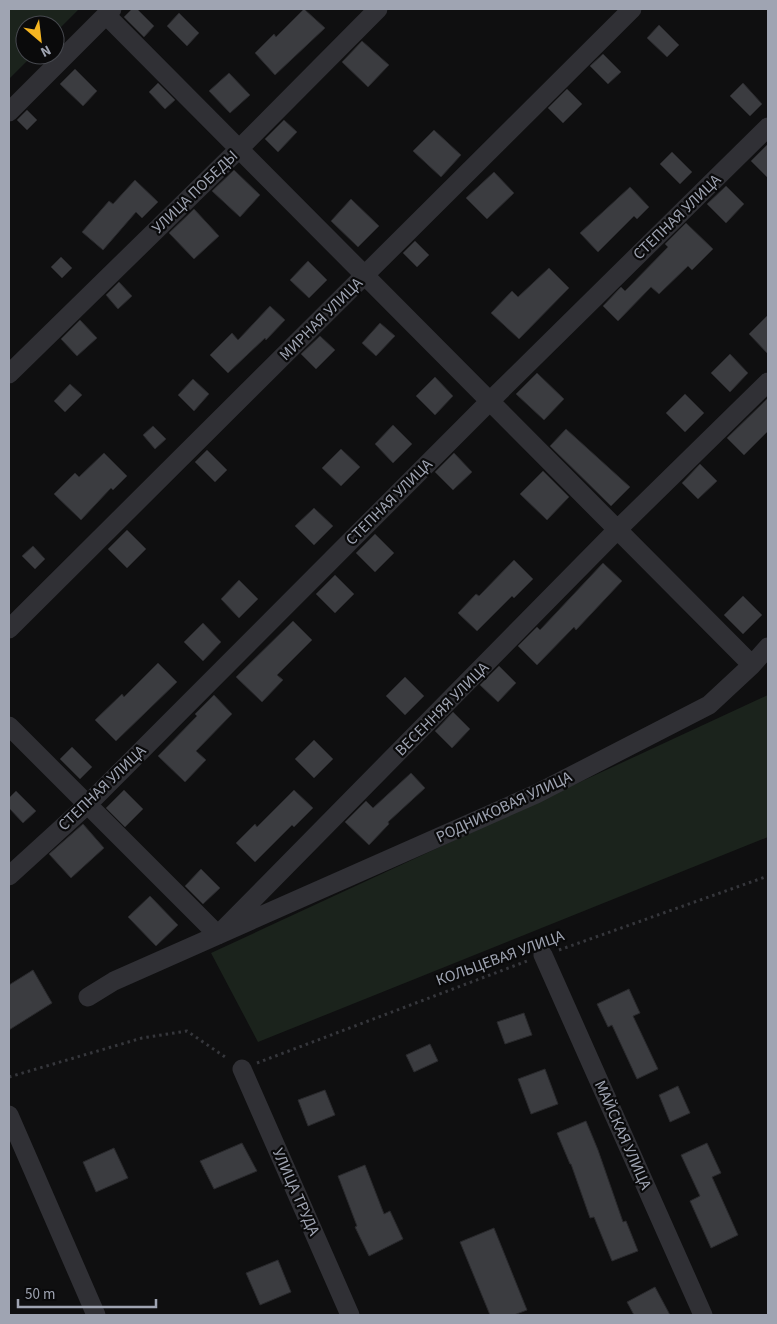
<svg xmlns="http://www.w3.org/2000/svg" width="777" height="1324" viewBox="0 0 777 1324" font-family="'Source Sans 3',sans-serif">
  <style>
    .green { fill: #1b231c }
    .building { fill: #3b3c40; stroke: #29292c }
    .lines { fill: none; stroke-linecap: round; stroke-linejoin: round }
    .path { stroke: #36373c; stroke-width: 3; stroke-dasharray: 2.5 4; stroke-linecap: butt }
    .minor { stroke: #303035; stroke-width: 19 }
    .labels { text-anchor: middle; dominant-baseline: central; stroke-width: 4.5; stroke-linejoin: round; paint-order: stroke }
    .street-label { font-size: 16px; fill: #9fa4b2; stroke: #0a0a0b }
  </style>
  <rect width="100%" height="100%" fill="#0f0f10"/>
  <path class="green" d="M 9,9 L 79,9 L 55,33 L 55,25 L 25,25 L 25,55 L 33,55 L 9,79 Z
    M 768,695 L 768,837 L 258,1042 L 211,953 Z"/>
  <path class="building" d="M 132,9 L 137,9 L 154,26 L 144,37 L 124,17 Z
    M 304,9 L 325,28 L 275,75 L 255,53 L 274,34 L 276,37 Z
    M 179,13 L 199,33 L 187,46 L 167,26 Z
    M 659,25 L 679,45 L 667,57 L 647,38 Z
    M 362,41 L 389,65 L 368,87 L 342,62 Z
    M 603,54 L 621,72 L 608,84 L 590,66 Z
    M 75,69 L 97,91 L 83,106 L 60,84 Z
    M 229,73 L 250,95 L 230,113 L 209,91 Z
    M 158,83 L 175,100 L 165,109 L 149,92 Z
    M 743,83 L 762,104 L 750,116 L 730,96 Z
    M 567,89 L 582,104 L 563,123 L 548,108 Z
    M 27,110 L 37,120 L 27,130 L 17,120 Z
    M 284,120 L 297,132 L 278,152 L 265,139 Z
    M 434,130 L 461,155 L 441,177 L 413,151 Z
    M 768,144 L 768,178 L 751,161 Z
    M 672,152 L 692,172 L 680,184 L 660,164 Z
    M 234,170 L 260,195 L 240,217 L 212,191 Z
    M 494,172 L 514,193 L 487,219 L 466,198 Z
    M 135,180 L 158,202 L 142,218 L 136,212 L 103,250 L 82,232 L 109,201 L 113,204 Z
    M 726,186 L 744,204 L 726,223 L 707,204 Z
    M 630,187 L 649,207 L 637,219 L 634,216 L 598,252 L 580,233 Z
    M 351,199 L 379,226 L 358,247 L 331,221 Z
    M 194,209 L 219,236 L 194,259 L 169,233 Z
    M 686,223 L 713,249 L 692,270 L 688,266 L 659,294 L 651,287 L 618,321 L 603,306 L 621,287 L 625,291 L 668,247 L 665,244 Z
    M 415,241 L 429,255 L 417,267 L 403,253 Z
    M 61,257 L 72,268 L 62,278 L 51,267 Z
    M 308,261 L 327,280 L 309,298 L 290,280 Z
    M 549,268 L 569,288 L 519,339 L 491,313 L 512,291 L 518,297 Z
    M 119,282 L 132,296 L 118,309 L 106,295 Z
    M 270,306 L 285,320 L 266,340 L 265,338 L 228,373 L 210,355 L 232,333 L 238,340 Z
    M 768,315 L 768,354 L 749,334 Z
    M 80,320 L 97,338 L 77,356 L 61,339 Z
    M 380,323 L 395,336 L 376,356 L 362,343 Z
    M 320,336 L 335,350 L 316,369 L 301,354 Z
    M 730,354 L 748,373 L 730,392 L 711,373 Z
    M 537,373 L 564,399 L 544,420 L 516,394 Z
    M 435,377 L 453,396 L 435,415 L 416,396 Z
    M 193,379 L 209,394 L 194,411 L 178,395 Z
    M 70,384 L 82,395 L 65,412 L 54,401 Z
    M 685,394 L 704,413 L 685,432 L 666,413 Z
    M 768,398 L 768,431 L 744,455 L 727,438 Z
    M 393,425 L 412,444 L 393,463 L 375,444 Z
    M 153,426 L 166,439 L 155,449 L 143,435 Z
    M 566,429 L 630,487 L 611,506 L 550,446 Z
    M 341,449 L 360,467 L 341,486 L 322,468 Z
    M 207,450 L 227,470 L 215,482 L 195,462 Z
    M 104,453 L 127,476 L 113,490 L 111,488 L 81,520 L 54,494 L 75,473 L 79,477 Z
    M 454,453 L 472,472 L 453,490 L 435,472 Z
    M 700,464 L 717,481 L 698,499 L 682,483 Z
    M 543,471 L 569,497 L 547,520 L 520,494 Z
    M 314,508 L 333,526 L 314,545 L 295,526 Z
    M 127,530 L 146,549 L 127,568 L 108,549 Z
    M 375,534 L 394,553 L 375,572 L 356,553 Z
    M 33,546 L 45,559 L 35,569 L 22,556 Z
    M 514,560 L 533,579 L 514,598 L 512,596 L 477,631 L 458,613 L 476,594 L 479,596 Z
    M 603,563 L 622,581 L 576,630 L 574,627 L 537,665 L 518,646 L 537,627 L 540,630 Z
    M 335,575 L 354,594 L 335,613 L 316,594 Z
    M 239,580 L 258,599 L 239,618 L 221,599 Z
    M 743,596 L 762,615 L 743,634 L 724,615 Z
    M 293,621 L 312,640 L 277,675 L 283,680 L 262,702 L 236,677 Z
    M 203,623 L 221,642 L 203,661 L 184,642 Z
    M 158,663 L 177,682 L 116,741 L 95,720 L 122,694 L 124,697 Z
    M 499,666 L 516,683 L 498,702 L 480,685 Z
    M 405,677 L 424,696 L 405,715 L 386,696 Z
    M 214,695 L 232,714 L 196,751 L 206,760 L 185,782 L 158,756 L 197,716 L 195,714 Z
    M 453,712 L 470,729 L 452,748 L 435,731 Z
    M 314,740 L 333,759 L 314,778 L 295,759 Z
    M 72,747 L 92,767 L 80,779 L 60,759 Z
    M 411,773 L 425,788 L 388,822 L 389,824 L 369,845 L 345,822 L 366,801 L 373,808 Z
    M 124,790 L 143,809 L 125,827 L 106,808 Z
    M 294,790 L 313,808 L 294,827 L 292,825 L 255,862 L 236,843 L 255,824 L 257,827 Z
    M 16,791 L 36,811 L 23,823 L 9,808 L 9,798 Z
    M 83,824 L 104,848 L 71,878 L 49,854 Z
    M 201,869 L 220,888 L 203,904 L 185,886 Z
    M 150,896 L 178,925 L 156,946 L 128,917 Z
    M 33,970 L 52,1003 L 9,1030 L 9,985 Z
    M 629,989 L 640,1013 L 633,1016 L 658,1069 L 637,1079 L 612,1025 L 608,1027 L 597,1004 Z
    M 524,1013 L 532,1035 L 505,1044 L 497,1022 Z
    M 430,1044 L 438,1061 L 414,1072 L 406,1055 Z
    M 545,1069 L 558,1104 L 531,1114 L 518,1079 Z
    M 678,1086 L 690,1113 L 670,1122 L 659,1095 Z
    M 325,1090 L 335,1115 L 308,1126 L 298,1100 Z
    M 586,1121 L 598,1150 L 623,1222 L 626,1221 L 638,1251 L 612,1261 L 594,1217 L 590,1218 L 571,1164 L 570,1164 L 557,1133 Z
    M 242,1143 L 257,1171 L 214,1189 L 200,1161 Z
    M 707,1143 L 721,1173 L 712,1177 L 738,1235 L 711,1248 L 690,1201 L 700,1196 L 681,1155 Z
    M 114,1148 L 128,1178 L 96,1192 L 83,1162 Z
    M 365,1165 L 384,1214 L 390,1211 L 403,1239 L 369,1256 L 355,1227 L 357,1226 L 338,1176 Z
    M 494,1228 L 527,1310 L 514,1315 L 490,1315 L 460,1242 Z
    M 278,1260 L 291,1292 L 260,1305 L 246,1273 Z
    M 655,1287 L 670,1315 L 634,1315 L 627,1302 Z"/>
  <g class="lines">
    <path class="path" d="M 559,950 L 768,876
      M 257,1063 L 527,961
      M 9,1077 L 142,1038 L 187,1031 L 228,1059"/>
    <path class="minor" d="M 106,15 L 752,665
      M 9,112 L 112,9
      M 9,374 L 239,149 L 378,9
      M 9,629 L 632,9
      M 9,726 L 218,935
      M 9,876 L 88,804 L 490,401 L 768,127
      M 218,935 L 617,530 L 768,382
      M 543,955 L 703,1315
      M 88,997 L 114,981 L 536,794 L 709,705 L 752,665 L 768,647
      M 242,1069 L 350,1315
      M 9,1115 L 96,1315"/>
  </g>
  <g class="labels">
    <g class="street-label">
      <text transform="translate(195 192) rotate(-44)">УЛИЦА ПОБЕДЫ</text>
      <text transform="translate(677 217) rotate(-44)">СТЕПНАЯ УЛИЦА</text>
      <text transform="translate(321 319) rotate(-45)">МИРНАЯ УЛИЦА</text>
      <text transform="translate(389 502) rotate(-45)">СТЕПНАЯ УЛИЦА</text>
      <text transform="translate(442 709) rotate(-45)">ВЕСЕННЯЯ УЛИЦА</text>
      <text transform="translate(102 788) rotate(-44)">СТЕПНАЯ УЛИЦА</text>
      <text transform="translate(504 807) rotate(-25)">РОДНИКОВАЯ УЛИЦА</text>
      <text transform="translate(500 958) rotate(-20)">КОЛЬЦЕВАЯ УЛИЦА</text>
      <text transform="translate(623 1135) rotate(66)">МАЙСКАЯ УЛИЦА</text>
      <text transform="translate(296 1192) rotate(66)">УЛИЦА ТРУДА</text>
    </g>
  </g>
  <rect width="777" height="1324" fill="none" stroke="#9fa4b2" stroke-width="20"/>
  <g transform="translate(40 40) rotate(152)"><circle r="24" fill="#0a0a0b" stroke="#46484e"/>
  <path d="M0-4L9 19L0 12L-9 19Z" fill="#f5b521"/>
  <text y="-8" font-size="14" font-weight="bold" text-anchor="middle" fill="#9fa4b2">N</text>
  </g>
  <path d="M18 1299v8h138v-8" fill="none" stroke="#9fa4b2" stroke-width="2.5"/>
  <text x="25" y="1299" font-size="15" fill="#9fa4b2" stroke="#0a0a0b" stroke-width="4" paint-order="stroke">50 m</text>
</svg>
